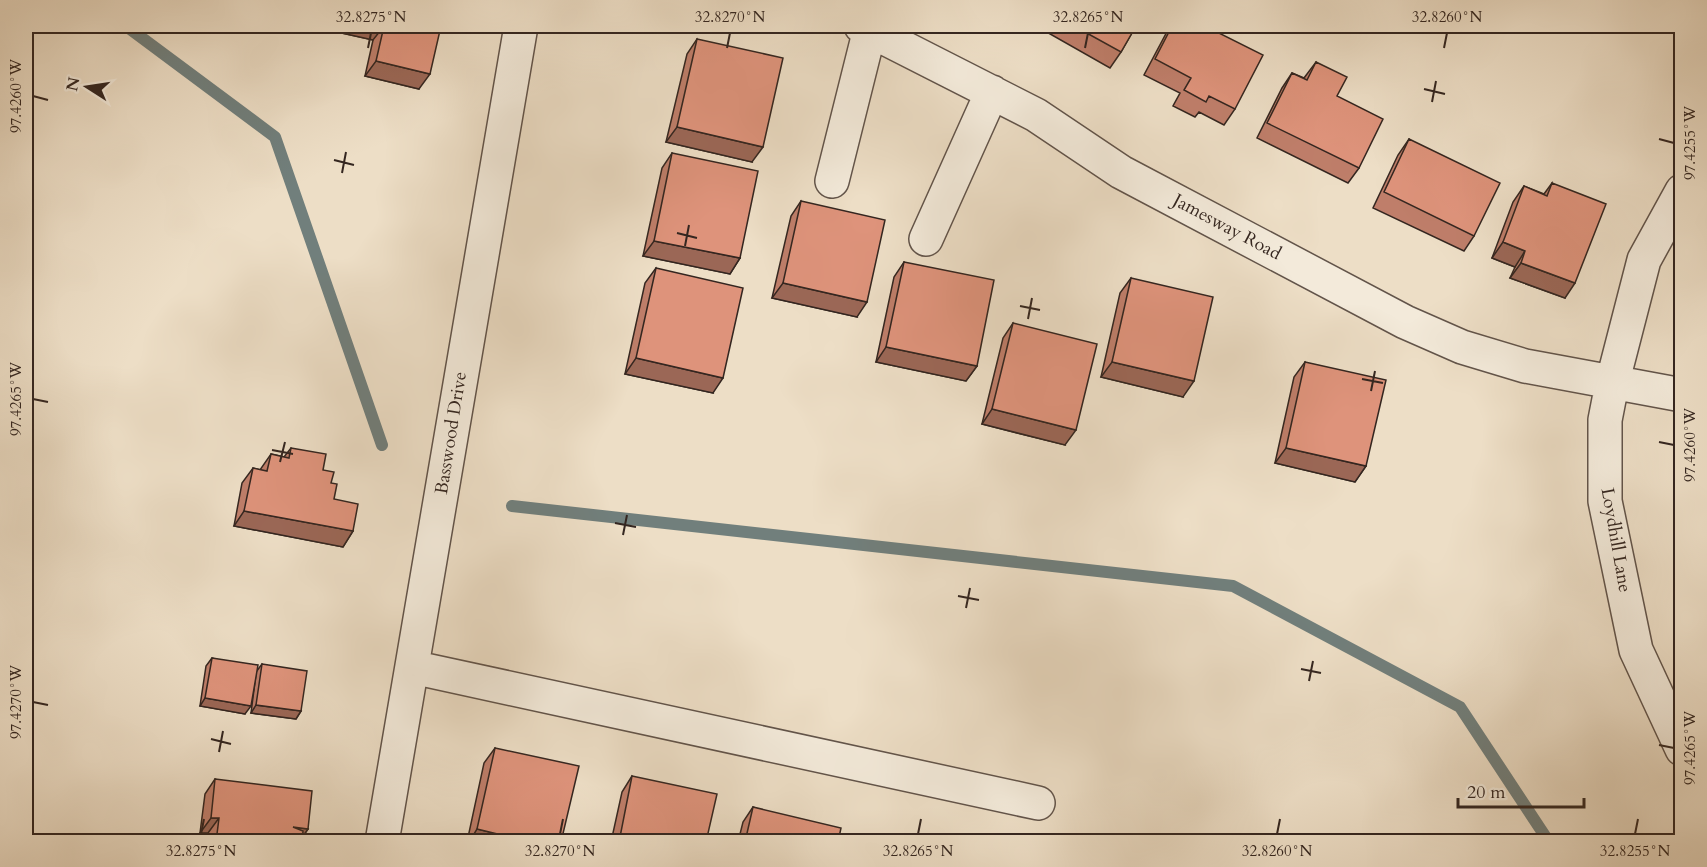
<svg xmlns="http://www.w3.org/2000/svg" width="1707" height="867" viewBox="0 0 1707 867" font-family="Cardo,serif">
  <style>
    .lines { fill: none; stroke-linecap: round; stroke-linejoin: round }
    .stream { stroke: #717f7c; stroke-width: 12 }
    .minor-casing { stroke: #62544a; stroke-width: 36 }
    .minor { stroke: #f3eada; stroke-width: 33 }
    .wall { fill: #bf7e6a; stroke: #342620; stroke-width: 1.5 }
    .shaded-wall { fill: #9b6756; stroke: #342620; stroke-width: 1.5 }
    .building { fill: #de937b; stroke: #342620; stroke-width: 1.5 }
    .ticks { fill: none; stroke: #342620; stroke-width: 2 }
    .labels { text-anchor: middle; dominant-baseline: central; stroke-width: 4.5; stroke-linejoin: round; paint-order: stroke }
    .street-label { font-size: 18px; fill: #342620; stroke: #f3eada }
    .neatline { fill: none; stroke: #342620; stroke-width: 2 }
    .ticks-label { font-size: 15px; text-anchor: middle; fill: #342620 }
  </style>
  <rect width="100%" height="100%" fill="#eddec6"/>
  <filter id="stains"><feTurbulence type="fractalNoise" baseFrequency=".00333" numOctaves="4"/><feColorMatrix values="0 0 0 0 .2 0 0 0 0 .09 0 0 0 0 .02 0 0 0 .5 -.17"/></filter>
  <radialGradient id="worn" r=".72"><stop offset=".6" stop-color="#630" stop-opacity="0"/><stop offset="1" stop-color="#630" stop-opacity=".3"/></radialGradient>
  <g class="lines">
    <path class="stream" d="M 126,26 L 275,137 L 382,445
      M 512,506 L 1233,586 L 1460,707 L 1549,842"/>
    <g class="minor-casing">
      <path id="minor" d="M 861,26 L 1036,115 L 1121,172 L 1405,322 L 1462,347 L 1525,366 L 1682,395
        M 832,181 L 870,29
        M 1682,191 L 1644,260 L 1612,384 L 1605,420 L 1605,501 L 1636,650 L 1682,749
        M 926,239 L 992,92
        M 412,667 L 1038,803
        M 382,842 L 521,26"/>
    </g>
    <use href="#minor" class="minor"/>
  </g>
  <path class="wall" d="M 329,26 L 441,26 L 419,89 L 365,76 L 373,40 L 328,30 Z
    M 1036,26 L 1136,26 L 1121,52 L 1110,68 Z
    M 1170,26 L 1205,26 L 1235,109 L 1224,125 L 1199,112 L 1195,117 L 1173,106 L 1180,93 L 1144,75 Z
    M 697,39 L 752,162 L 666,142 L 687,54 Z
    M 1316,62 L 1337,96 L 1359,168 L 1348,183 L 1257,138 L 1282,88 L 1292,73 L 1304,78 Z
    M 1409,139 L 1474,236 L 1464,251 L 1373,208 L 1398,155 Z
    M 672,153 L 740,258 L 730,274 L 643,256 L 662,168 Z
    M 1552,183 L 1565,298 L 1510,278 L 1515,267 L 1492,258 L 1513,202 L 1524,186 L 1544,194 Z
    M 801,201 L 857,317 L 772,298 L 791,216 Z
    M 904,262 L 977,366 L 966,381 L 876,362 L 894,277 Z
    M 656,268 L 713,393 L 625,374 L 645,283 Z
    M 1131,278 L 1183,397 L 1101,377 L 1120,293 Z
    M 1013,323 L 1065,445 L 982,424 L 1003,338 Z
    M 1305,362 L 1366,466 L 1355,482 L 1275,463 L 1294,377 Z
    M 291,448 L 323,470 L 331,483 L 334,499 L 353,531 L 343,547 L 234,526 L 242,483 L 253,468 L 260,470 L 271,454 L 284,457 Z
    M 212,658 L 256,672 L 262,664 L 301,711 L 296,719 L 251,713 L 256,674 L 245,714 L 200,706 L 206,666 Z
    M 495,748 L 561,842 L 467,842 L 484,763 Z
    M 632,776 L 706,842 L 611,842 L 622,792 Z
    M 215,779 L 308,829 L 303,836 L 302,842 L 208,842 L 208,833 L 200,833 L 205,794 Z
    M 753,807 L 838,842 L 738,842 L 743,822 Z"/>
  <path class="shaded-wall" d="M 331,26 L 384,26 L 373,40 L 328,30 Z
    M 376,61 L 430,74 L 419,89 L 365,76 Z
    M 677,127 L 763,147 L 752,162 L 666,142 Z
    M 654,241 L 740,258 L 730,274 L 643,256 Z
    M 1503,242 L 1525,251 L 1515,267 L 1492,258 Z
    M 1521,263 L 1575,283 L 1565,298 L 1510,278 Z
    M 783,283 L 867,302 L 857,317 L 772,298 Z
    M 886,347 L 977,366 L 966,381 L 876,362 Z
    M 636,358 L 723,378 L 713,393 L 625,374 Z
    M 1112,362 L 1194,381 L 1183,397 L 1101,377 Z
    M 992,409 L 1076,430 L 1065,445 L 982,424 Z
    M 1286,448 L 1366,466 L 1355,482 L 1275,463 Z
    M 244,511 L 353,531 L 343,547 L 234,526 Z
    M 205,698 L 251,706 L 245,714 L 200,706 Z
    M 256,705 L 301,711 L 296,719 L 251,713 Z
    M 211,818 L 219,818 L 208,833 L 200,833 Z
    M 293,827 L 308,829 L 299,842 Z
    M 477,829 L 530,842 L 469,842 Z"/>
  <path class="building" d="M 384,26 L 441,26 L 430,74 L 376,61 Z
    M 1074,26 L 1136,26 L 1121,52 Z
    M 1172,26 L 1205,26 L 1263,55 L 1235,109 L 1209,96 L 1206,102 L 1184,90 L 1191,78 L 1155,59 Z
    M 697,39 L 783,58 L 763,147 L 677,127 Z
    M 1316,62 L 1347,77 L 1337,96 L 1383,119 L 1359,168 L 1267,123 L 1292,73 L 1307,80 Z
    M 1409,139 L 1500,183 L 1474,236 L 1384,192 Z
    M 672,153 L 758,171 L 740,258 L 654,241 Z
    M 1552,183 L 1606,204 L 1575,283 L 1521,263 L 1525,251 L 1503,242 L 1524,186 L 1547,196 Z
    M 801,201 L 885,220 L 867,302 L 783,283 Z
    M 904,262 L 994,280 L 977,366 L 886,347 Z
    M 656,268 L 743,288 L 723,378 L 636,358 Z
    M 1131,278 L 1213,297 L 1194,381 L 1112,362 Z
    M 1013,323 L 1097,344 L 1076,430 L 992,409 Z
    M 1305,362 L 1386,380 L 1366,466 L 1286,448 Z
    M 291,448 L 326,454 L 323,470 L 334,472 L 331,483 L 337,484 L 334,499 L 358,504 L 353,531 L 244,511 L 253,468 L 267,471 L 271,454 L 289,458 Z
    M 212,658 L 258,665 L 251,706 L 205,698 Z
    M 262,664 L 307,671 L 301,711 L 256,705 Z
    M 495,748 L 579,766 L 561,842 L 530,842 L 477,829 Z
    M 632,776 L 717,794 L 706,842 L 619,842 Z
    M 215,779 L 312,791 L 308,829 L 293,827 L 303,831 L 302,842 L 216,842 L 219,818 L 211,818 Z
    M 753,807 L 841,828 L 838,842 L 745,842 Z"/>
  <path class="ticks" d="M 368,48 L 371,33M 727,48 L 730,33M 1085,48 L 1088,33M 1444,48 L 1447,33M 1424,89 L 1445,94M 33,96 L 48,100M 1432,102 L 1436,81M 1659,139 L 1674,143M 334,160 L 354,165M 342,173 L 346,152M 677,233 L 697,238M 685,246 L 689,225M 1020,306 L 1040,310M 1028,319 L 1032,298M 1362,379 L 1383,383M 1371,391 L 1375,371M 33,399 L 48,402M 1659,442 L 1674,445M 272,450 L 293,454M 280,462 L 285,442M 615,523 L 636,527M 623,535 L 627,515M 958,596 L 979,600M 966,608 L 970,588M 1301,669 L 1321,673M 1309,681 L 1313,661M 33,702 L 48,705M 211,739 L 231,744M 1659,745 L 1674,748M 219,752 L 223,731M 201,834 L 204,819M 560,834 L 563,819M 918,834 L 921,819M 1277,834 L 1280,819M 1635,834 L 1638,819"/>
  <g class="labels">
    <g class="street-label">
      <text transform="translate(1227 227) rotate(28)">Jamesway Road</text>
      <text transform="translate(451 433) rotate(-81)">Basswood Drive</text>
      <text transform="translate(1616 540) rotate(80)">Loydhill Lane</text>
    </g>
  </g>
  <rect width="1707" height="867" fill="none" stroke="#eddec6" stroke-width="66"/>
  <g transform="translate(87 87) rotate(282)" stroke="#f3eada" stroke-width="4.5" paint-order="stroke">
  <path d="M0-4.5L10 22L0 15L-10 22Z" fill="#342620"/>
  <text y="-9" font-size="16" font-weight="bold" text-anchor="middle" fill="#342620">N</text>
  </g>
  <path d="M1458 798v9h126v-9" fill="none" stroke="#342620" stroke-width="3"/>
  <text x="1467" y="798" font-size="18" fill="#342620" stroke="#f3eada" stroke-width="4.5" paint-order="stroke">20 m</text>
  <rect x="33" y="33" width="1641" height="801" class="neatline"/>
  <g class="ticks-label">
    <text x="371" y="22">32.8275°N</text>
    <text x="730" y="22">32.8270°N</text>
    <text x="1088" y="22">32.8265°N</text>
    <text x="1447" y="22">32.8260°N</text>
    <text transform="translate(16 96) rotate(-90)" y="5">97.4260°W</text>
    <text transform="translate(1690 143) rotate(-90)" y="5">97.4255°W</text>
    <text transform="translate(16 399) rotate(-90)" y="5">97.4265°W</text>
    <text transform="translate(1690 445) rotate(-90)" y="5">97.4260°W</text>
    <text transform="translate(16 702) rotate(-90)" y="5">97.4270°W</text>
    <text transform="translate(1690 748) rotate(-90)" y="5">97.4265°W</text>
    <text x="201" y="856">32.8275°N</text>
    <text x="560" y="856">32.8270°N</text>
    <text x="918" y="856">32.8265°N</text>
    <text x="1277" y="856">32.8260°N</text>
    <text x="1635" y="856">32.8255°N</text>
  </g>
  <rect width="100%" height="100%" filter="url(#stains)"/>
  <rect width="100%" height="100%" fill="url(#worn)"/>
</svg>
